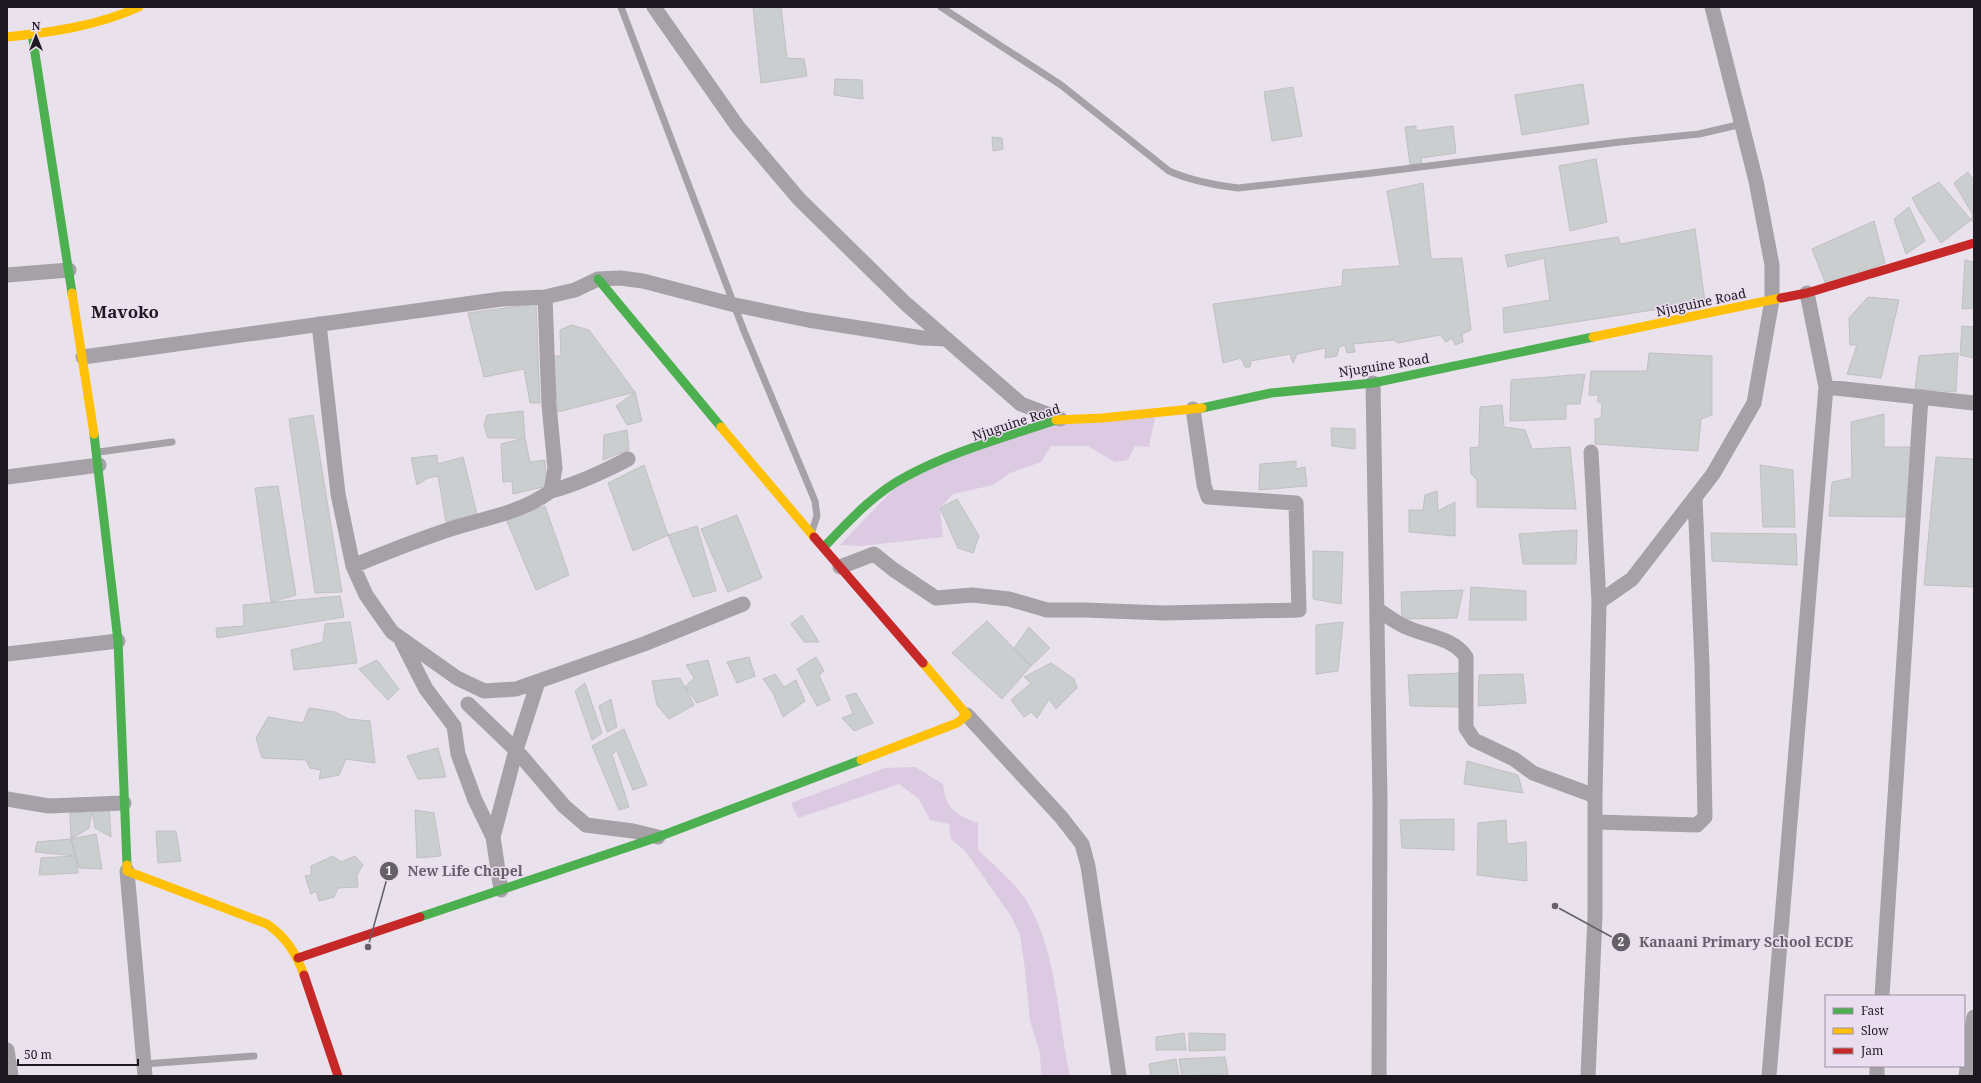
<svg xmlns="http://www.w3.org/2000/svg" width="1981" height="1083" viewBox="0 0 1981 1083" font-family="'Noto Serif',serif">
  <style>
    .green { fill: #dbcae1 }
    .building { fill: #cacece; stroke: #c0c0c3 }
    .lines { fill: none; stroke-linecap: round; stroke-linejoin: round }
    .lane { stroke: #a5a1a6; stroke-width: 7 }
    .street { stroke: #a5a1a6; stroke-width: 15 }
    .fast { stroke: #4caf50; stroke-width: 9 }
    .slow { stroke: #ffc107; stroke-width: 9 }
    .jam { stroke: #c62828; stroke-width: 9 }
    .labels { text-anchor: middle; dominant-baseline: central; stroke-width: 3; stroke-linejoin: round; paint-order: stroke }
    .street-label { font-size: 13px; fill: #1e1920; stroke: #ebddf0 }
    .district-label { font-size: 17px; font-weight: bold; fill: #1e1920; stroke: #ebddf0 }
    .leader { fill: none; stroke: #655f67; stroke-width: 1.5 }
    .callout-dot { fill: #655f67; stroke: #ebddf0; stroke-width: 1.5 }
    .mark-label { font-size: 12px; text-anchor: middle; font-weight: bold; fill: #fff }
    .callout-label { font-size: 14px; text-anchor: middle; font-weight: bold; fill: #655f67; stroke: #ebddf0; stroke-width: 3; stroke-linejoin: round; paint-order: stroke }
  </style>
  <rect width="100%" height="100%" fill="#e9e1ec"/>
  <path class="green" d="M 1156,412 L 1149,447 L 1135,446 L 1128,460 L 1115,462 L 1088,446 L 1051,446 L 1041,462 L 1010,473 L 993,485 L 953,494 L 940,508 L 943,537 L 860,546 L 840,545 L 906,476 L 1060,419 Z
    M 915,767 L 943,784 C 945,809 956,815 978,823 L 978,850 C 994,865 1019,886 1029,905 C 1058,957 1057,1019 1070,1076 L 1041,1076 L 1040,1053 L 1030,1021 L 1025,969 L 1020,935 L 1011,916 L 966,852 L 951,839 L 949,824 L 930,820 L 919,799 L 899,784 L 798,818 L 791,803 L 885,768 Z"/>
  <path class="building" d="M 753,7 L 781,7 L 787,58 L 804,59 L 807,76 L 761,83 Z
    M 835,79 L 862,80 L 863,99 L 834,95 Z
    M 1583,84 L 1589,124 L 1522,135 L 1515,95 Z
    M 1293,87 L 1302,136 L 1272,141 L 1264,92 Z
    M 1416,126 L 1416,131 L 1453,126 L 1456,153 L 1421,158 L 1422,163 L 1410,165 L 1405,127 Z
    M 992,137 L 1002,138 L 1003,149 L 993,151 Z
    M 1596,159 L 1607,222 L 1570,231 L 1559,166 Z
    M 1968,172 L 1974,181 L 1974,223 L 1971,220 L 1973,215 L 1954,183 Z
    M 1939,182 L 1971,220 L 1941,243 L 1919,211 L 1912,198 Z
    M 1423,183 L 1431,259 L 1462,258 L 1471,330 L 1462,334 L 1463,342 L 1455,345 L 1452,338 L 1446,342 L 1440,335 L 1398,343 L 1394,340 L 1353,344 L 1355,352 L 1347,353 L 1345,345 L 1339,347 L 1337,356 L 1325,358 L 1326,348 L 1297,354 L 1293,363 L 1290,354 L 1251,361 L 1250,367 L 1245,367 L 1241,358 L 1223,363 L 1213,304 L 1342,286 L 1343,270 L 1400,266 L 1387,191 Z
    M 1909,207 L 1925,241 L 1906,254 L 1894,219 Z
    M 1874,221 L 1885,263 L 1827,287 L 1812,249 Z
    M 1695,229 L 1705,302 L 1504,333 L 1503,308 L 1550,300 L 1544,258 L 1508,267 L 1505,255 L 1618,237 L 1621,244 Z
    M 1965,260 L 1974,262 L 1974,308 L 1962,309 Z
    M 1868,297 L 1899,300 L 1881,378 L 1847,374 L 1857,345 L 1850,345 L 1849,318 Z
    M 536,304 L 540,403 L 530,403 L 524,369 L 484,377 L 468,313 Z
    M 571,325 L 589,330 L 635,392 L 558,412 L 553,356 L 561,356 L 560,330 Z
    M 1962,326 L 1974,327 L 1974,358 L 1960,355 Z
    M 1649,353 L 1712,356 L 1712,415 L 1701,419 L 1698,451 L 1595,444 L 1595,419 L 1601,418 L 1602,404 L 1597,401 L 1599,395 L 1589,395 L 1591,371 L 1647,371 Z
    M 1958,353 L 1956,392 L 1915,389 L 1919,356 Z
    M 1585,374 L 1580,404 L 1566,404 L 1566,419 L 1510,421 L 1511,380 Z
    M 635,392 L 642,421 L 627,425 L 616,406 Z
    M 1502,405 L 1504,427 L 1525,430 L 1532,449 L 1570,447 L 1576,509 L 1477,507 L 1477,480 L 1471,474 L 1470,448 L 1479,447 L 1480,407 Z
    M 523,411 L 525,438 L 488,438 L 484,426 L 487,415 Z
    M 1884,414 L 1884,447 L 1918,447 L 1908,517 L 1829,516 L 1832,482 L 1852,478 L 1851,422 Z
    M 313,415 L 342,592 L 315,593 L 289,419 Z
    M 1331,428 L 1355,429 L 1355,449 L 1332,446 Z
    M 627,430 L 629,450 L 603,460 L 604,435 Z
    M 525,438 L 530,462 L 545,460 L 547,486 L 513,494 L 512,481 L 503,482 L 501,444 Z
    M 437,455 L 438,464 L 463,457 L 477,514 L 446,522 L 438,476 L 428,478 L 417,485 L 411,458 Z
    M 1936,457 L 1974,459 L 1974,587 L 1924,585 Z
    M 1296,461 L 1296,469 L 1305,467 L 1307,486 L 1259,490 L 1260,464 Z
    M 644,465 L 668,535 L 633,551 L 608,483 Z
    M 1760,465 L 1793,470 L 1795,527 L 1763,527 Z
    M 278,486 L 296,595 L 271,602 L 255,488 Z
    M 1437,491 L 1438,511 L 1455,502 L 1455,536 L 1409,532 L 1409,510 L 1423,510 L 1425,495 Z
    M 957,499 L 979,536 L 973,553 L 958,548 L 940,508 Z
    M 545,506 L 569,575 L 536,590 L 506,519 Z
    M 737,515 L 762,578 L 728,592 L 701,529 Z
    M 697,526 L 716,591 L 693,597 L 668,535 Z
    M 1577,530 L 1576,564 L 1523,564 L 1519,534 Z
    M 1711,533 L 1796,534 L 1797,565 L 1712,561 Z
    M 1313,551 L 1343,552 L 1341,604 L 1313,599 Z
    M 1471,587 L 1526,591 L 1526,620 L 1469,620 Z
    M 1463,590 L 1457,618 L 1402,619 L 1401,592 Z
    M 340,596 L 344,617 L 217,638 L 216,628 L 244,626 L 243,605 Z
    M 802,615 L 819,642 L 804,642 L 791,624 Z
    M 987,621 L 1031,666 L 1002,699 L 952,653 Z
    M 350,622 L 357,663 L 294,670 L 291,650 L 323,642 L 325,624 Z
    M 1343,622 L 1338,671 L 1316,674 L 1316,625 Z
    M 1029,627 L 1050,648 L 1031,666 L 1014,648 Z
    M 749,657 L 755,676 L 737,683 L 727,662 Z
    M 816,657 L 824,671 L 819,675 L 830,700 L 817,706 L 797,669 Z
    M 377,660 L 399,689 L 388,700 L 359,669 Z
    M 708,660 L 718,695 L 697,703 L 685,687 L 694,678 L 686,665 Z
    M 1051,663 L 1074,679 L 1077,688 L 1056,709 L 1049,699 L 1037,718 L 1031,712 L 1024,717 L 1011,700 L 1031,683 L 1024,677 Z
    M 1465,673 L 1459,707 L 1410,706 L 1408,675 Z
    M 775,674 L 784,687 L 796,680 L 805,701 L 783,717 L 773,693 L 763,679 Z
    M 1523,674 L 1526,703 L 1478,706 L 1479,675 Z
    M 680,678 L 694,705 L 669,719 L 657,705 L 652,681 Z
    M 585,683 L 602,733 L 592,740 L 575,691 Z
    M 856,693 L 873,723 L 854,731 L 842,718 L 853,714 L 846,696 Z
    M 611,699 L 617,727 L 607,732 L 599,706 Z
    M 309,708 L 335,712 L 348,719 L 370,721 L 375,763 L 346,759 L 339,775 L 319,779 L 321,770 L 310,768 L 306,760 L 262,758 L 256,738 L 268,717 L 303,723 Z
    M 624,729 L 647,785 L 633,790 L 617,751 L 612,754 L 629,807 L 619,810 L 592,746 Z
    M 438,748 L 446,777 L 418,779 L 407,756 Z
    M 1467,761 L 1518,775 L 1523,793 L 1464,784 Z
    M 109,803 L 111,837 L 95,828 L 91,804 Z
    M 415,810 L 434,813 L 441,856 L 417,858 Z
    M 92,811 L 89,828 L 71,839 L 70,813 Z
    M 1454,819 L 1454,850 L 1402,848 L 1400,820 Z
    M 1506,820 L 1507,844 L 1526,842 L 1527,881 L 1477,875 L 1478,823 Z
    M 156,831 L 176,831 L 181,861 L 158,863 Z
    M 96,834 L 102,869 L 79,868 L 71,839 Z
    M 71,839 L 76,856 L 35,852 L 37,842 Z
    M 76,856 L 78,873 L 39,875 L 41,858 Z
    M 333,856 L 341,862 L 355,856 L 363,865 L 357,875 L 358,887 L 338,888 L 334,897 L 319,901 L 316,891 L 311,894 L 305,876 L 311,875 L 311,866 Z
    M 1184,1033 L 1186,1050 L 1156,1050 L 1156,1037 Z
    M 1189,1033 L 1225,1034 L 1225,1050 L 1189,1051 Z
    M 1225,1057 L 1228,1074 L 1182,1076 L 1179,1059 Z
    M 1176,1059 L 1179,1076 L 1151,1076 L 1149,1064 Z"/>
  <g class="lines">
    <path class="lane" d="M 621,7 L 744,331 L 815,501 L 817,516 L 812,531
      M 941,7 L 1061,85 L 1169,171 C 1191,181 1214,185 1238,188 L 1372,173 L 1620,142 L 1699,134 L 1742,124
      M 99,452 L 172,442
      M 144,1064 L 254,1056"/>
    <path class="street" d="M 654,7 L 738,127 L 799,199 L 905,303 L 1021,404 L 1060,419
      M 7,275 L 69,270
      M 319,324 L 338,494 L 353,566 L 366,595 L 392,632 L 457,678 L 484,691 L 516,689 L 644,644 L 743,604
      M 83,357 L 502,299 L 545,297 L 575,290 L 598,279 L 620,278 L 643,281 L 735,305 L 808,320 L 923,338 L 947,339
      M 1373,383 L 1380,802 L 1379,1076
      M 1826,387 L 1974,403
      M 1591,452 L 1599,602 L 1595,796
      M 7,477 L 99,465
      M 551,491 C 578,484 603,472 628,459
      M 353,566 C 387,552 422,538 457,527 C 490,517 522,512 551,491 L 555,468 L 549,405 L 545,297
      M 840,567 L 874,554 L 894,570 L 936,598 L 972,595 L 1009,599 L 1047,610 L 1084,610 L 1164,613 L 1299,610 L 1296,503 L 1208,497 L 1204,485 L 1193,409
      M 1599,602 L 1632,579 L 1713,474 L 1754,403 L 1772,300 L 1772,265 L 1756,181 L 1712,7
      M 1377,609 C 1386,615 1396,623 1406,627 C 1426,636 1454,638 1466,657 L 1466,728 L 1474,740 L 1514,759 L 1533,773 L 1595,796 L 1595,916 L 1588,1076
      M 402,642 L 426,689 L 454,726 L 458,754 L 475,800 L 493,837
      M 7,654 L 118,641
      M 468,704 L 516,750 L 564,806 L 586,825 L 633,831 L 658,837
      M 967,715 L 1061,817 L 1082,844 L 1088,866 L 1119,1076
      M 7,799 L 49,806 L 124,803
      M 1596,822 L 1697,825 L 1705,817 L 1702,665 L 1695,497
      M 127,871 L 145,1076
      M 501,890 L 493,837 L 516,750 L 538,682
      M 1882,996 L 1921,397
      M 7,1050 L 11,1076
      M 1769,1076 L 1826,387 L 1807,293
      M 1877,1076 L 1877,1066
      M 1966,1076 L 1974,1017"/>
    <path class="fast" d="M 32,34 L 72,293
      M 598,279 L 721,427
      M 1202,408 L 1271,393 L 1373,383 L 1593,337
      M 94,434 L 118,641 L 127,865
      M 824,547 C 849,521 874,493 907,476 C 953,451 1006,437 1056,420
      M 420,917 L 658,837 L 861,760"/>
    <path class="slow" d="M 7,37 C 53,32 97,26 139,7
      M 72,293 L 94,434
      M 1593,337 L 1781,298
      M 1056,420 L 1102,418 L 1202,408
      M 721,427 L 814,537
      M 861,760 L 957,723 L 967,715 L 923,663
      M 127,865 L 127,871 L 267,924 C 286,937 296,953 304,975"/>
    <path class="jam" d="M 1781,298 L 1807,293 L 1974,243
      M 814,537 L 923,663
      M 298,958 L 420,917
      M 304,975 L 338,1076"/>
  </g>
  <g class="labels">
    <g class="street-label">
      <text transform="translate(1701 302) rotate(-12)">Njuguine Road</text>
      <text transform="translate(1384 365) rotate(-9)">Njuguine Road</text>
      <text transform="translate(1016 422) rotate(-18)">Njuguine Road</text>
    </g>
    <g class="district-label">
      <text x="125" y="311">Mavoko</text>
    </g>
  </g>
  <path class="leader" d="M368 947L389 871M1555 906L1621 942"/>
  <g class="callout-dot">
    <circle cx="368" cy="947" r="4"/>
    <circle cx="1555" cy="906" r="4"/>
    <circle cx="389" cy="871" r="10"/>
    <circle cx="1621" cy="942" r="10"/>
  </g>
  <g class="mark-label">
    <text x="389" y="875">1</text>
    <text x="1621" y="946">2</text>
  </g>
  <g class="callout-label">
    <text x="465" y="876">New Life Chapel</text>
    <text x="1746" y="947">Kanaani Primary School ECDE</text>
  </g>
  <rect width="1981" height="1083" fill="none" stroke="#1e1920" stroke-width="16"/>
  <rect x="1825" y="995" width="140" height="72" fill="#ebddf0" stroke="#998f9d"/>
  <rect x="1833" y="1008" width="20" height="6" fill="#4caf50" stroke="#998f9d"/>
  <text x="1861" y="1015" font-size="12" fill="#1e1920">Fast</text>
  <rect x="1833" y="1028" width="20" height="6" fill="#ffc107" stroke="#998f9d"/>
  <text x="1861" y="1035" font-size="12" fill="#1e1920">Slow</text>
  <rect x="1833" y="1048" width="20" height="6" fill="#c62828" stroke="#998f9d"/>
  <text x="1861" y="1055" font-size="12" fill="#1e1920">Jam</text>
  <g transform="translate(36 36)" stroke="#ebddf0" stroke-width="3" paint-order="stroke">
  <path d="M0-3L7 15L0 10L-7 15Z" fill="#1e1920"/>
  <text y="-6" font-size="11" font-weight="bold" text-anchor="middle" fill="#1e1920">N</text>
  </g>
  <path d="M18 1059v6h120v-6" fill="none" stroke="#1e1920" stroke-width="2"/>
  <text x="24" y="1059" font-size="12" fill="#1e1920" stroke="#ebddf0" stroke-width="3" paint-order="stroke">50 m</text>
</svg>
